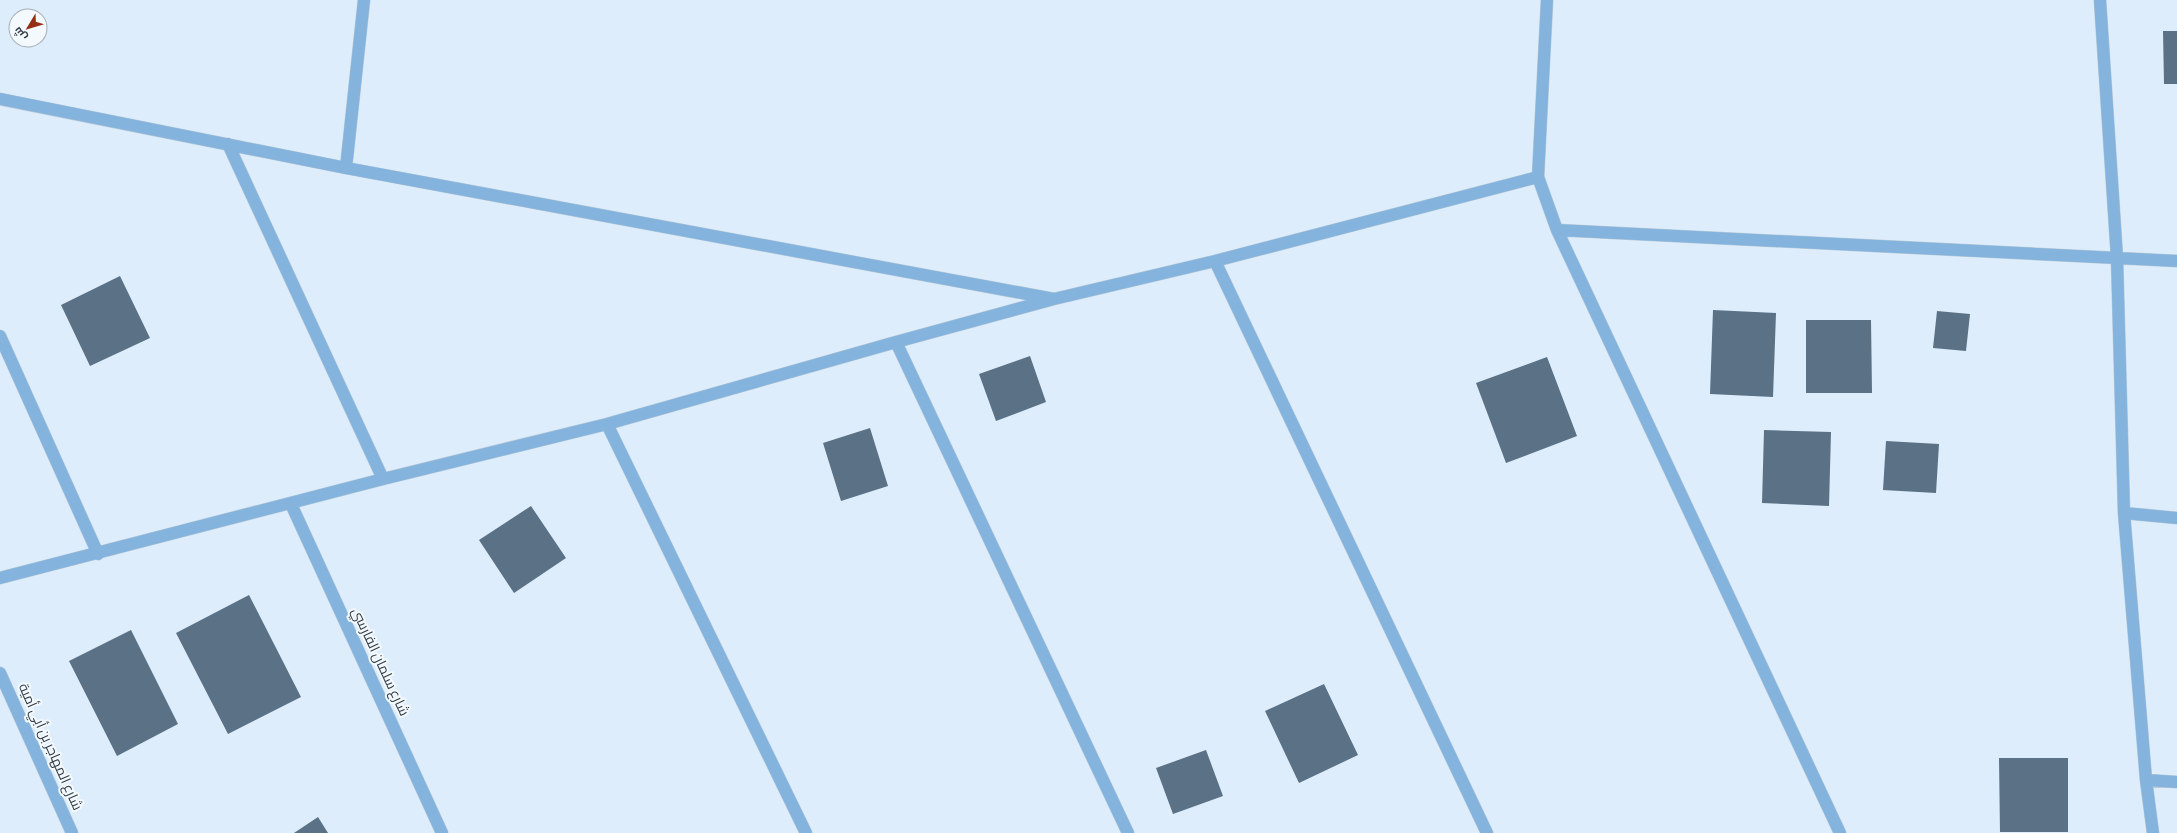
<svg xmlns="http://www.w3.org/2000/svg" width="2177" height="833" viewBox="0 0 2177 833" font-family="'Alegreya Sans',Cairo,sans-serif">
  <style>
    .building { fill: #5a7186 }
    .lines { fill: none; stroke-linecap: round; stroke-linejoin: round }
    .minor-casing { stroke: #bbcad7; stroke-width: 13 }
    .minor { stroke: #84b4dd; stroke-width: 12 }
    .labels { text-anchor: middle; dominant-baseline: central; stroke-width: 4; stroke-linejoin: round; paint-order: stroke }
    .street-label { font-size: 14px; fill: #323d46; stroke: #f3f9fd }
  </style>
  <rect width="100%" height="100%" fill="#ddedfb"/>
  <path class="building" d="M 2163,31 L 2177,31 L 2177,84 L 2164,84 Z
    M 120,276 L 150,338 L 90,366 L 61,305 Z
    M 1713,310 L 1776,313 L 1773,397 L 1710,394 Z
    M 1937,311 L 1970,314 L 1966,351 L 1933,348 Z
    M 1806,320 L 1871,320 L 1872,393 L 1806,393 Z
    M 1030,356 L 1046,402 L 996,421 L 979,374 Z
    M 1547,357 L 1577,436 L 1506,463 L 1476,383 Z
    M 870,428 L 888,486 L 841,501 L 823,443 Z
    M 1764,430 L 1831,432 L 1829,506 L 1762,503 Z
    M 1886,441 L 1939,444 L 1936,493 L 1883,490 Z
    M 531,506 L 566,558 L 514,593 L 479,540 Z
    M 249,595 L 301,697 L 228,734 L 176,633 Z
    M 131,630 L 178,724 L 117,756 L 69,661 Z
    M 1324,684 L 1358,755 L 1299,783 L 1265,711 Z
    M 1206,750 L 1223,796 L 1173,814 L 1156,768 Z
    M 1999,758 L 2068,758 L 2068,832 L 2000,832 Z
    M 318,817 L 328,833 L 294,833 Z"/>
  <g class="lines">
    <g class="minor-casing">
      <path id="minor" d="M 1547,0 L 1538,177 L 1557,230 L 1840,833
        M 2100,0 L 2117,258 L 2124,513 L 2146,780 L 2153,833
        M 0,99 L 346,168 L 1054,299
        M 228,144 L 383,479
        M 346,168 L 364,0
        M 1557,230 L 2177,261
        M 1215,261 L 1487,833
        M 0,336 L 98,554
        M 896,342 L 1054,299 L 1215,261 L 1538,177
        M 607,424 L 806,833
        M 291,504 L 442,833
        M 2124,513 L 2177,518
        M 0,578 L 383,479 L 607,424 L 896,342 L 1128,833
        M 0,673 L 72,833
        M 2146,780 L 2177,782"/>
    </g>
    <use href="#minor" class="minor"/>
  </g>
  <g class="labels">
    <g class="street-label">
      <text transform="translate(380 662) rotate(65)">شارع سلمان الفارسي</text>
      <text transform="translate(50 747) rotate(66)">شارع المهاجر بن أبي أمية</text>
    </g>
  </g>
  <g transform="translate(28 28) rotate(232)"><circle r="19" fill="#f3f9fd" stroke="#a6aeb4"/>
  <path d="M0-3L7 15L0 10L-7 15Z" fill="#962e13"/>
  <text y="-6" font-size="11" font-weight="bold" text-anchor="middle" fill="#323d46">ش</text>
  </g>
</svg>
